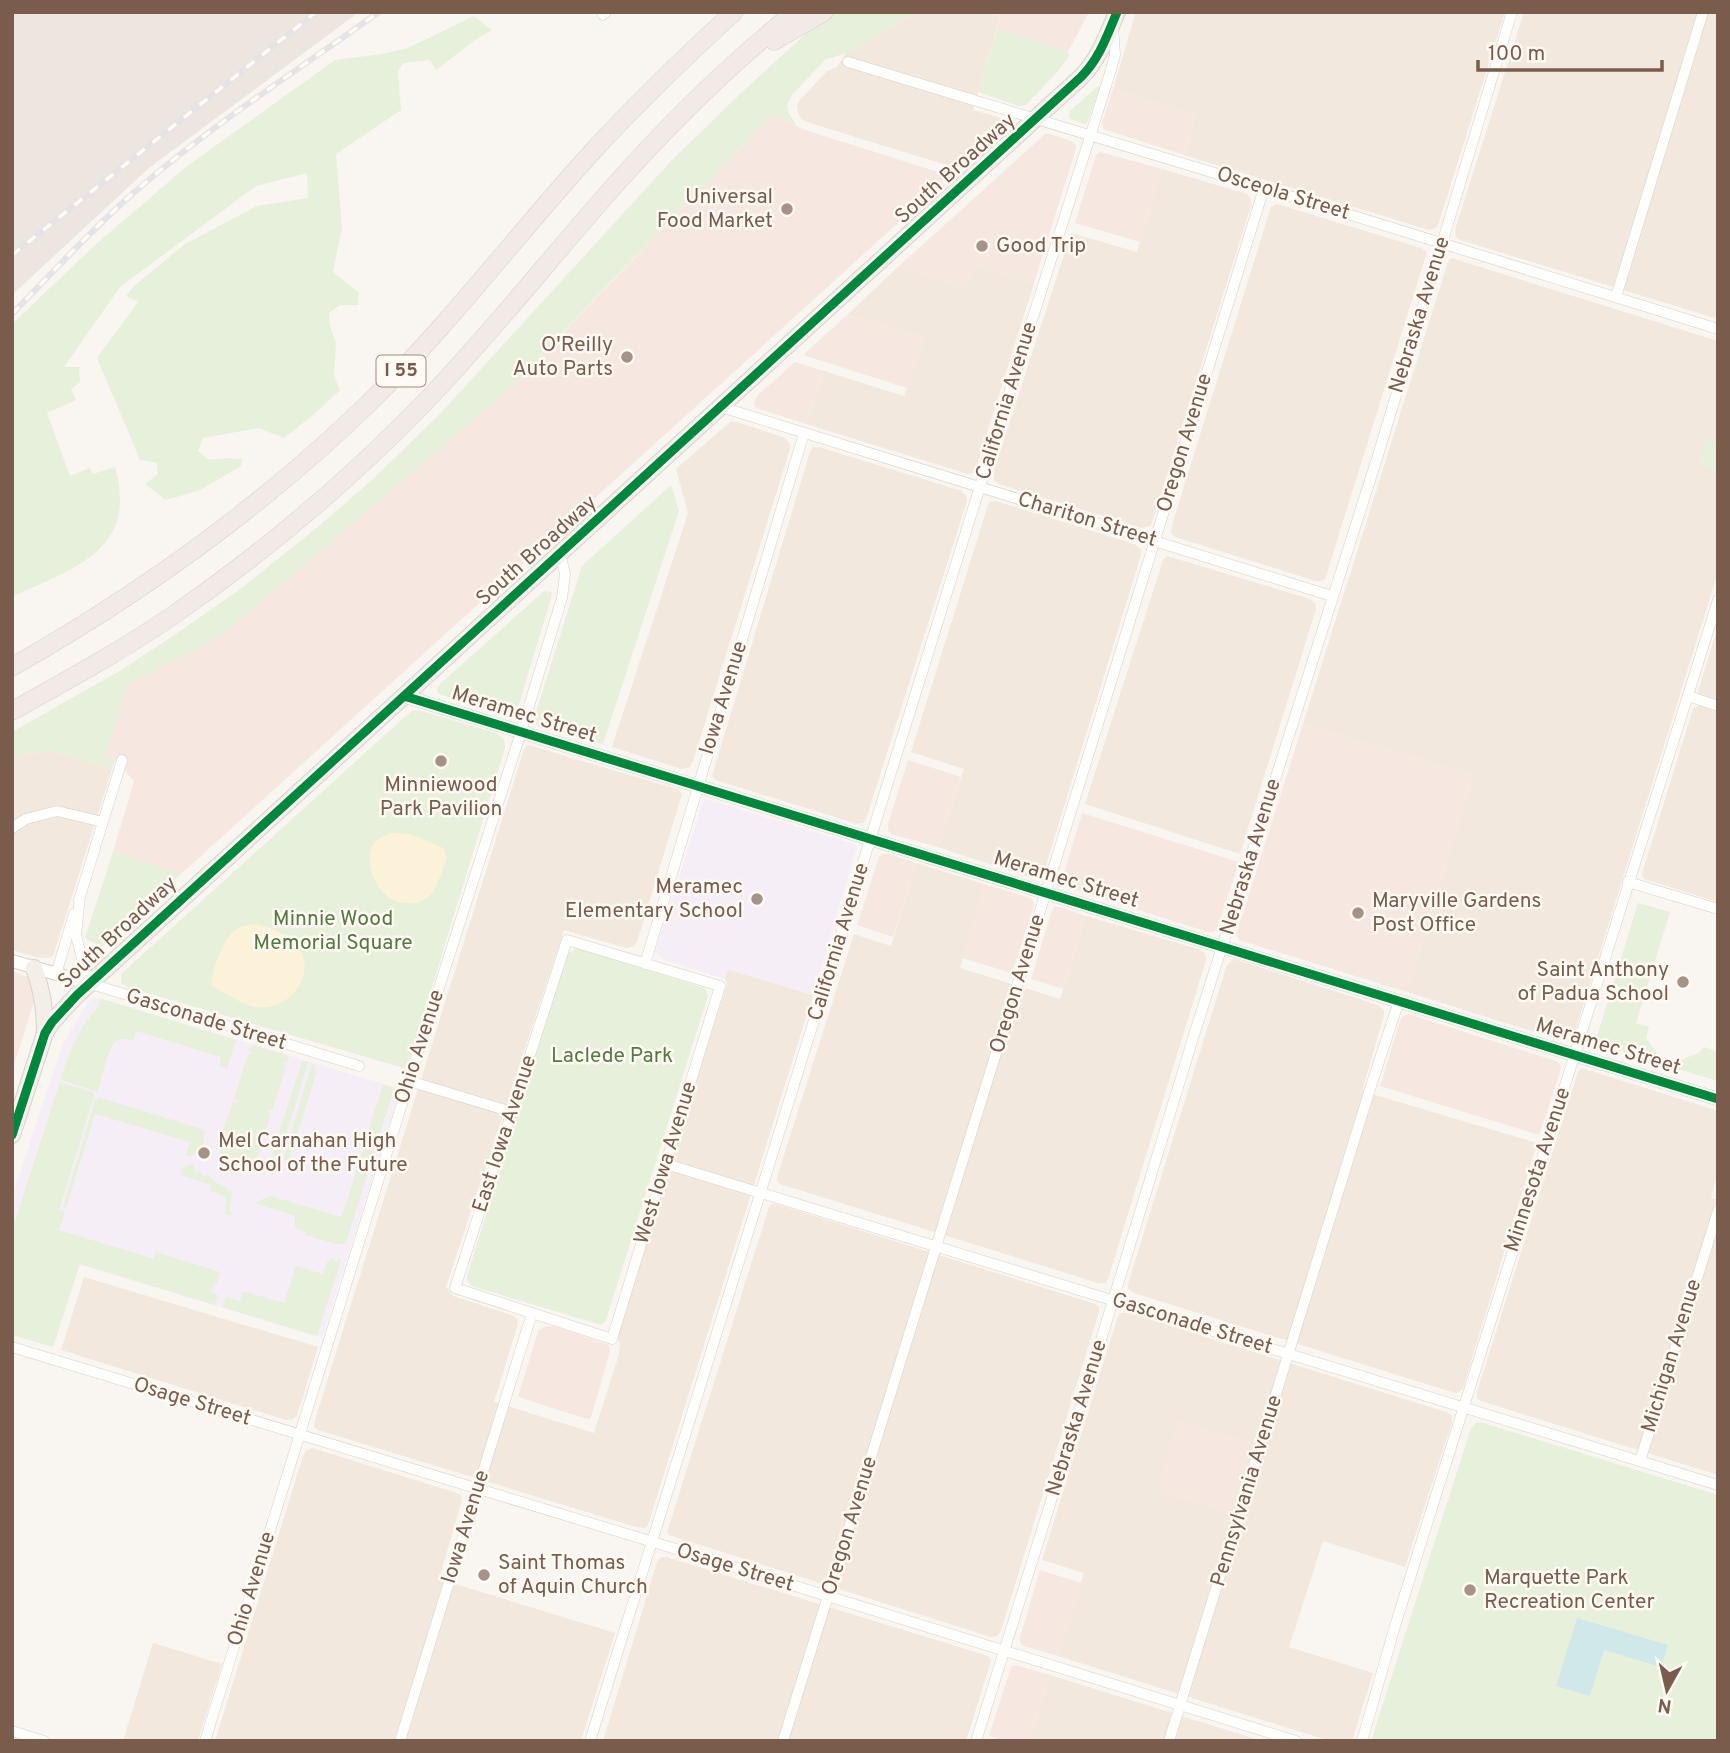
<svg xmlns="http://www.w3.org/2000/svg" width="1730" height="1753" viewBox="0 0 1730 1753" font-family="Overpass,sans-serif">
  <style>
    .residential { fill: #f2e8de }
    .commercial { fill: #f6e8e1 }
    .industrial { fill: #ede5e0 }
    .education { fill: #f6eef6 }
    .green { fill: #e7f0db }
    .sand { fill: #fbf2d9 }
    .water { fill: #d0e8ea }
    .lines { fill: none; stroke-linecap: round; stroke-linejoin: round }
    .minor-casing { stroke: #d7d1cb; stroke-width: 11 }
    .tertiary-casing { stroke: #d7d1cb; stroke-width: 14 }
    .primary-casing { stroke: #dad1cc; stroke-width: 18 }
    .motorway-casing { stroke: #dad1cc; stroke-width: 19 }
    .minor { stroke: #fefefd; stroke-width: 10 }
    .tertiary { stroke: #fefefd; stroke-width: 12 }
    .primary { stroke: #f3eee8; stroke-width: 16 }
    .motorway { stroke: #f2eae7; stroke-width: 18 }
    .rail-casing { stroke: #e6e3e7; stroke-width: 6 }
    .rail { stroke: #fffaf3; stroke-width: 3.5; stroke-dasharray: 10; stroke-linecap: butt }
    .cycleway-casing { stroke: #fffaf3; stroke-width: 13 }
    .cycleway { stroke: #00873e; stroke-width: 9 }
    .poi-dot { fill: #a69286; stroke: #fffaf3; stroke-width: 2.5 }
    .labels { text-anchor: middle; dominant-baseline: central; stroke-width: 5; stroke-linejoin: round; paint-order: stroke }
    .shield { fill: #fffaf3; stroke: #a28b7f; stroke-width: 2 }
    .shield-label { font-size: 19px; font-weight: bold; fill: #7a5c4d }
    .street-label { font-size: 21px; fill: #7a5c4d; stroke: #fffaf3 }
    .poi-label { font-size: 21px; fill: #7a5c4d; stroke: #fffaf3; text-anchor: start }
    .park-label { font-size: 21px; fill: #537a41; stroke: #fffaf3 }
  </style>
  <rect width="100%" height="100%" fill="#f9f5f0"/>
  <path class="residential" d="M 919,12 L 988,12 L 1000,17 L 973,110 L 998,117 L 1004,119 L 1004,123 L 1002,127 L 959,167 L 953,167 L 813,124 L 801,119 L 798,112 L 797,105 L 800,100 L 827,71 L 837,67 L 846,53 Z
    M 1136,12 L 1505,12 L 1438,225 L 1436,228 L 1429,230 L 1184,155 L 1196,115 L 1113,89 Z
    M 1524,12 L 1718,12 L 1718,319 L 1460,240 L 1456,237 L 1455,230 Z
    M 1162,169 L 1247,194 L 1251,199 L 1251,205 L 1153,520 L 1150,526 L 1142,528 L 999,484 L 994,480 L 994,471 L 1071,233 L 1137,252 Z
    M 1277,204 L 1421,248 L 1427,252 L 1325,579 L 1322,581 L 1316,581 L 1175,537 L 1171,533 L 1172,525 L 1271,207 Z
    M 1451,258 L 1718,341 L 1718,572 L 1573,1038 L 1569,1041 L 1563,1041 L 1407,992 L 1473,775 L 1303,724 L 1448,262 Z
    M 898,267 L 964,287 L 979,267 L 1034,283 L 976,468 L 973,473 L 968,474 L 806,424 L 824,371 L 904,396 L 925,338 L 847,315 Z
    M 730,422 L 737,422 L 785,438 L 789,443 L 790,449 L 693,761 L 690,767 L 682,769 L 612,747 L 688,513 L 676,469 Z
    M 813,447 L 819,447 L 962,491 L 966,496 L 967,501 L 866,819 L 863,823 L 857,824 L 716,780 L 712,776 L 810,452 Z
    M 996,501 L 1134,544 L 1141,549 L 1141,555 L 1043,875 L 1039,878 L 1032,878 L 938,847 L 964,769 L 911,752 L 988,505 L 990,502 Z
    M 1167,556 L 1310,599 L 1315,603 L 1316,609 L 1240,854 L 1085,804 L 1163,560 Z
    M 1718,626 L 1718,700 L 1700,695 L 1698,692 Z
    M 1700,706 L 1718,712 L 1718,902 L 1644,879 L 1642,874 L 1693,709 L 1695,707 Z
    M 528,745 L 677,789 L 682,794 L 637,942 L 634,946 L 627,948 L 619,946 L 564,930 L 446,1287 L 453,1296 L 511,1315 L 516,1318 L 518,1322 L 516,1330 L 494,1402 L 594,1433 L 619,1354 L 620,1344 L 617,1336 L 619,1325 L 727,984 L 725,979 L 728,969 L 813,995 L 648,1525 L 645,1528 L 636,1527 L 318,1430 L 314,1426 L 315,1420 L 524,749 Z
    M 50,750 L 112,769 L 53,956 L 48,958 L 40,958 L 12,950 L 12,761 L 23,755 Z
    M 916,863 L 984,884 L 960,968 L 1060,999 L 1086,916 L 1201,950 L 1205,954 L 1206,960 L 1108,1279 L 1105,1283 L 1098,1283 L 780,1184 L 777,1181 L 778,1174 L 854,934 L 891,946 Z
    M 1234,959 L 1378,1005 L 1384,1010 L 1384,1015 L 1362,1091 L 1537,1143 L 1463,1388 L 1459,1392 L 1455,1393 L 1134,1293 L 1128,1289 L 1128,1284 L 1226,968 L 1229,963 Z
    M 1582,1068 L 1718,1111 L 1718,1172 L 1711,1198 L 1718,1200 L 1718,1475 L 1481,1401 L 1477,1398 L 1477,1392 L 1578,1072 Z
    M 776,1204 L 1095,1304 L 1099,1307 L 1099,1312 L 1000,1633 L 997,1636 L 991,1637 L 669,1535 L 667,1532 L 669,1526 L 769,1207 L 771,1205 Z
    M 84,1277 L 318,1347 L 297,1416 L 293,1419 L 286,1420 L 61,1350 Z
    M 1122,1313 L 1129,1313 L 1449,1413 L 1452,1416 L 1452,1422 L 1405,1567 L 1323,1541 L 1289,1647 L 1373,1673 L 1352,1741 L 1330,1741 L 1058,1656 L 1084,1573 L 1042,1560 L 1118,1316 Z
    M 312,1448 L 457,1493 L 461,1495 L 462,1500 L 439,1579 L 615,1633 L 581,1741 L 215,1741 L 303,1456 L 306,1451 Z
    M 661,1557 L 666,1557 L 988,1656 L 991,1661 L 966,1741 L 603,1741 L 657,1562 Z
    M 153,1643 L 222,1664 L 198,1741 L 123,1741 Z
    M 1050,1675 L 1262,1741 L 1029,1741 Z"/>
  <path class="commercial" d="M 988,12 L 1089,12 L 1068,52 L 997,29 L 1000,17 Z
    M 1113,89 L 1196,115 L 1184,155 L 1103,129 L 1102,123 Z
    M 773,114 L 802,129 L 938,172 L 944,179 L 942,183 L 181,874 L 113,852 L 134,781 L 115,760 L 105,756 L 127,685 L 222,635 L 532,370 L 550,346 Z
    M 1045,134 L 1050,134 L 1071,141 L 1076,145 L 1075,152 L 1034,283 L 979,267 L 964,287 L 898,267 Z
    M 1100,152 L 1162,169 L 1140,242 L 1075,223 L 1096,155 Z
    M 847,315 L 925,338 L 907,388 L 803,355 Z
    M 795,362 L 824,371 L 806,424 L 756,408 L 754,404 L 755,399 L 759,394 Z
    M 1303,724 L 1473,775 L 1407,992 L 1239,940 L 1236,935 Z
    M 908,760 L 961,777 L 938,847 L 891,834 L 888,830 L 888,824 Z
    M 1082,813 L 1239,862 L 1217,929 L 1213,932 L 1208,932 L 1066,887 L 1061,883 Z
    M 882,854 L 889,854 L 916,863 L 893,937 L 857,925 L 879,857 Z
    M 984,884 L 1030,898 L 1034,902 L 1034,906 L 1012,973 L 962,958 Z
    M 1055,907 L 1059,907 L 1086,916 L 1063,989 L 1031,979 L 1052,910 Z
    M 12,971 L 29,977 L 36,996 L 12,1071 Z
    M 1408,1014 L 1556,1061 L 1561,1065 L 1561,1069 L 1539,1135 L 1380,1086 L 1400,1021 L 1402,1017 Z
    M 546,1326 L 553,1326 L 609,1345 L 610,1352 L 590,1420 L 518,1397 L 538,1331 Z
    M 1178,1420 L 1252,1442 L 1230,1514 L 1156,1491 Z
    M 1040,1570 L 1081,1583 L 1058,1656 L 1024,1646 L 1020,1643 L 1020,1637 Z
    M 1015,1665 L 1050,1675 L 1029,1741 L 1003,1741 L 989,1736 L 1011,1667 Z"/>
  <path class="industrial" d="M 12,12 L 359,12 L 149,168 L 12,295 Z"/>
  <path class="education" d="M 705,799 L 854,844 L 857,847 L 813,995 L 729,970 L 725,979 L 664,960 L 658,956 L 656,951 L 657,946 L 702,804 Z
    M 95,998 L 99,998 L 400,1089 L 322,1338 L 12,1244 L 12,1199 L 59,1054 L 68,1035 L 78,1018 L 91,999 Z"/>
  <path class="green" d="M 834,12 L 919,12 L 846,53 L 825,60 L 792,95 L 787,105 L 788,112 L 797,126 L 773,114 L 550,345 L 532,370 L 222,635 L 127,685 L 105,756 L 115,760 L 112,769 L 50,750 L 23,755 L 12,761 L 12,732 L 118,672 L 176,634 L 239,590 L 319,526 L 372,480 L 438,416 L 672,160 L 741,93 L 811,29 Z
    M 474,16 L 492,30 L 475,40 L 436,70 L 430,60 L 403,63 L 398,71 L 401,110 L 336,154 L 342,227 L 333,272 L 359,293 L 358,305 L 340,305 L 329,313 L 330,326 L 336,343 L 334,376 L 340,390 L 312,416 L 284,438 L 259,428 L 203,438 L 198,451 L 209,460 L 227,458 L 242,459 L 241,466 L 200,490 L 166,500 L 145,484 L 158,474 L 157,463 L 140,460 L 97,358 L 138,302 L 126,296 L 134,286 L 185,244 L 257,206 L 308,198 L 307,173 L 256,186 L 120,287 L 64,367 L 79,367 L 80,382 L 71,389 L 76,400 L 47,413 L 70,476 L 90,468 L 93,474 L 115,467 C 139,551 73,568 12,597 L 12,324 L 94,246 L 186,167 L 335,60 L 382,54 L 408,48 Z
    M 997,29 L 1068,52 L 1069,56 L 1059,70 L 1026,105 L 1019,106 L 978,92 Z
    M 1098,86 L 1100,87 L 1087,123 L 1085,124 L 1070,119 L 1069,117 L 1070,111 Z
    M 1706,438 L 1718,442 L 1718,470 L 1698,464 Z
    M 671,485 L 679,511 L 603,744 L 537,725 L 535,721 L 535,715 L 582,566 Z
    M 547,591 L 552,593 L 551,598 L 516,714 L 506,716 L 439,694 L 437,690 L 439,685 L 543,592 Z
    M 418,710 L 496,733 C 503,737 505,740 505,748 L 407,1069 L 130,988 L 121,983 L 121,974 L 407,715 L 412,711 Z
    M 113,852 L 181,874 L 101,947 L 85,938 Z
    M 1638,903 L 1670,912 L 1636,1023 L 1649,1027 L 1646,1038 L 1657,1053 L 1661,1055 L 1659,1063 L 1595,1043 Z
    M 577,948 L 701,987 L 705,989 L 708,996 L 606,1320 L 601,1325 L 472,1286 L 467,1281 L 467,1276 L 567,954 Z
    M 102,999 L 236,1040 L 227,1069 L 220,1066 L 221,1057 L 136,1031 L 133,1041 C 127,1039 122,1037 116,1041 C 108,1047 101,1081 98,1092 L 64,1081 L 61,1078 C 69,1051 80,1025 100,1005 L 99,1002 Z
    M 254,1045 L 286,1055 L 288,1057 L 287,1063 L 284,1062 L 283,1064 L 286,1066 L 272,1111 L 269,1110 L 268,1112 L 271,1114 L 257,1158 L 249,1169 C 241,1171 234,1172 227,1167 C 210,1154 228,1119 233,1102 L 238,1103 L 238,1101 L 234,1099 L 248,1054 L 251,1054 L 252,1052 L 249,1051 L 250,1047 Z
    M 1704,1047 L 1718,1052 L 1718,1081 L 1674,1068 L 1677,1060 L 1680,1060 L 1699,1053 Z
    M 302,1061 L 308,1062 L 280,1155 L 277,1157 L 272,1155 Z
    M 312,1063 L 315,1066 L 316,1074 L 289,1161 L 284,1159 L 284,1157 Z
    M 63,1083 L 92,1092 L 94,1096 L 59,1210 L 65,1212 L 59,1230 L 154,1259 L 156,1252 L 220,1272 L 217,1283 L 214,1283 L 211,1292 L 218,1295 L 215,1305 L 80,1264 L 53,1347 L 12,1335 L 12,1231 L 59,1084 Z
    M 383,1084 L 394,1088 L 346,1243 L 339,1245 L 306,1235 L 305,1232 L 295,1228 L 295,1216 L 257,1204 L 256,1202 L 270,1196 L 342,1217 Z
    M 98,1097 L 202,1129 L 205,1131 L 201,1154 L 186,1156 L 190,1142 L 95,1114 L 66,1208 L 63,1207 L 95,1101 Z
    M 193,1164 L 196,1172 L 200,1171 L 204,1177 L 208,1174 L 215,1182 L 228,1188 L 227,1191 L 232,1193 L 229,1211 L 231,1211 L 231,1215 L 225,1215 L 226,1196 L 210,1191 L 211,1185 L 180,1175 L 182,1168 Z
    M 332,1258 L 335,1258 L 334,1261 L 337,1262 L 339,1259 L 341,1260 L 317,1336 L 222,1307 L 226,1297 L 240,1301 L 243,1291 L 284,1303 L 296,1266 L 323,1274 L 327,1262 Z
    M 1480,1422 L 1718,1495 L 1718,1741 L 1371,1741 L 1471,1428 L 1476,1423 Z"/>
  <path class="sand" d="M 391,833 L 410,834 L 443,848 L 447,859 C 442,870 438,885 431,894 C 421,907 397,906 386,895 C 372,884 363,855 376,841 C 380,837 386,835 391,833 Z
    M 254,924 C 274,927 300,939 304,961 C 309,987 281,1011 256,1007 C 241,1005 226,993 212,986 C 210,973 223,941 233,932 C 239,926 246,925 254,924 Z"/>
  <path class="water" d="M 1577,1618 L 1668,1645 L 1661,1667 L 1604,1650 L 1590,1696 L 1556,1686 Z"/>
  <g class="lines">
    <g class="minor-casing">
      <path id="minor" d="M 603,15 L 606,12
        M 848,62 L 1264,188 L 1718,329
        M 1616,297 L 1703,12
        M 721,407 L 1332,596
        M 1688,696 L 1718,706
        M 12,828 L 26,819 L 57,811 L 103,822
        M 1628,882 L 1718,909
        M 80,896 L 76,935 L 88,983 L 359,1066
        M 79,900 L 122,760
        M 567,940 L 720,986 L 612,1339 L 455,1288 Z
        M 645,964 L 804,433
        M 56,974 L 74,914
        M 409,1081 L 512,1112
        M 666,1164 L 1718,1485
        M 12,1347 L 653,1542 L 1296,1741
        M 1640,1461 L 1718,1211
        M 12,1731 L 44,1741
        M 205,1741 L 409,1081 L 521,732 L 562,598 L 565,574 L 562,561 L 558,556
        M 400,1741 L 532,1313
        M 590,1741 L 1000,422 L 1110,73 L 1115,55 L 1113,26
        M 783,1741 L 1264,188
        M 976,1741 L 1086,1389 L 1194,1035 L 1378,455 L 1512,12
        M 1169,1741 L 1370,1089 L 1399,1001
        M 1362,1741 L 1395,1626 L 1436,1495 L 1718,600"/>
    </g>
    <g class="tertiary-casing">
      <path id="tertiary" d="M 404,696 L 1718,1099
        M 12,961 L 88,983"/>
    </g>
    <g class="primary-casing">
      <path id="primary" d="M 34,968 C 42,991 45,1008 45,1033
        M 12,1135 L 45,1033 L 52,1022 L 77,995 L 1081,77 C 1099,59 1107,36 1117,12"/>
    </g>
    <g class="motorway-casing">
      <path id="motorway" d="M 774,41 L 824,12
        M 12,667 C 142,593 262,507 369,403 C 450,324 518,233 594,150 C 639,101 686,56 734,12
        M 12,711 C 66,681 121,651 172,616 C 263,553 350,480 427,400 C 493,331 552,256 615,185 C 670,123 730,64 795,12"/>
    </g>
    <use href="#minor" class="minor"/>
    <use href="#tertiary" class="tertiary"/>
    <use href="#primary" class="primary"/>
    <use href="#motorway" class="motorway"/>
    <g class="rail-casing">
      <path id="rail" d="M 12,255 L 316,12
        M 12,314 C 53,272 94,227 138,189 C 213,124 298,70 379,12"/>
    </g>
    <use href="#rail" class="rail"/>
    <g class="cycleway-casing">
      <path id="cycleway" d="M 404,696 L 1718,1099
        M 12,1135 L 45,1033 L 52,1022 L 77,995 L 1081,77 C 1099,59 1107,36 1117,12"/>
    </g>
    <use href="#cycleway" class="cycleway"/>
  </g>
  <g class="poi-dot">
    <circle cx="787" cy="209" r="7"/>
    <circle cx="982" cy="246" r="7"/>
    <circle cx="627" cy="357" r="7"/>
    <circle cx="441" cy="761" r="7"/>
    <circle cx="757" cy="899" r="7"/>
    <circle cx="1358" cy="913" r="7"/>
    <circle cx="1683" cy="982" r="7"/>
    <circle cx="204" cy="1153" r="7"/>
    <circle cx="484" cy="1575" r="7"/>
    <circle cx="1470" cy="1590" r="7"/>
  </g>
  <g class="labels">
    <rect class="shield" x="376.5" y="355.5" width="49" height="31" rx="5"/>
    <g class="shield-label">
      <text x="401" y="371">I 55</text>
    </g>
    <g class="street-label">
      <text transform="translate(956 169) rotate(-42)">South Broadway</text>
      <text transform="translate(1283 194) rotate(17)">Osceola Street</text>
      <text transform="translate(1420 315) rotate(-73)">Nebraska Avenue</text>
      <text transform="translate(1007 401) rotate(-73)">California Avenue</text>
      <text transform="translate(1185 443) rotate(-73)">Oregon Avenue</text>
      <text transform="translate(1087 520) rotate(17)">Chariton Street</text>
      <text transform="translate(537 551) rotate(-42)">South Broadway</text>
      <text transform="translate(724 698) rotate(-73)">Iowa Avenue</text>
      <text transform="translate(524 715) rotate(17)">Meramec Street</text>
      <text transform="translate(1251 857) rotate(-73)">Nebraska Avenue</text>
      <text transform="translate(1066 880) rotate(17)">Meramec Street</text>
      <text transform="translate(118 933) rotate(-43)">South Broadway</text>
      <text transform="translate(839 942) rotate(-73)">California Avenue</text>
      <text transform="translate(1018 984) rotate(-73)">Oregon Avenue</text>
      <text transform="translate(206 1020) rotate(17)">Gasconade Street</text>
      <text transform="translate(420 1047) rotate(-72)">Ohio Avenue</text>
      <text transform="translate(1608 1047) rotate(17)">Meramec Street</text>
      <text transform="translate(505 1134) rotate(-72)">East Iowa Avenue</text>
      <text transform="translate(666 1163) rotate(-73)">West Iowa Avenue</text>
      <text transform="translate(1538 1170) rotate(-72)">Minnesota Avenue</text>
      <text transform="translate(1192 1324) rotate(17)">Gasconade Street</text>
      <text transform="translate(1672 1356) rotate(-73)">Michigan Avenue</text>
      <text transform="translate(192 1402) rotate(17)">Osage Street</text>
      <text transform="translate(1077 1418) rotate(-73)">Nebraska Avenue</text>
      <text transform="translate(1247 1491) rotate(-73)">Pennsylvania Avenue</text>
      <text transform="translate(850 1526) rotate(-73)">Oregon Avenue</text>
      <text transform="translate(466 1527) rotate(-73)">Iowa Avenue</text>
      <text transform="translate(735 1568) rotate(17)">Osage Street</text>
      <text transform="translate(252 1589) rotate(-73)">Ohio Avenue</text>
    </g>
    <g class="poi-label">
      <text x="773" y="197" text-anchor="end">Universal<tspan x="773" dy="24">Food Market</tspan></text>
      <text x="996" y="246">Good Trip</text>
      <text x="613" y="345" text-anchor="end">O'Reilly<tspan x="613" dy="24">Auto Parts</tspan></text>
      <text x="441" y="785" text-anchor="middle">Minniewood<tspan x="441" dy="24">Park Pavilion</tspan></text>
      <text x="743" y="887" text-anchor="end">Meramec<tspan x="743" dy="24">Elementary School</tspan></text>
      <text x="1372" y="901">Maryville Gardens<tspan x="1372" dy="24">Post Office</tspan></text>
      <text x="1669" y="970" text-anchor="end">Saint Anthony<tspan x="1669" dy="24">of Padua School</tspan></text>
      <text x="218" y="1141">Mel Carnahan High<tspan x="218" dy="24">School of the Future</tspan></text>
      <text x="498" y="1563">Saint Thomas<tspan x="498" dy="24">of Aquin Church</tspan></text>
      <text x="1484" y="1578">Marquette Park<tspan x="1484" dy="24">Recreation Center</tspan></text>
    </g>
    <g class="park-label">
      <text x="333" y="919">Minnie Wood<tspan x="333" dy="24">Memorial Square</tspan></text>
      <text x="612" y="1056">Laclede Park</text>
    </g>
  </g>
  <rect width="1730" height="1753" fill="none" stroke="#7a5c4d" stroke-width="28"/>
  <g transform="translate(1667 1690) rotate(188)" stroke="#fffaf3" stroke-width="5" paint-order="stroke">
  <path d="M0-5L12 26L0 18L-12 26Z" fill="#7a5c4d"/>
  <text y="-10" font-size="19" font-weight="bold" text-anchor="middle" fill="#7a5c4d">N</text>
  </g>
  <path d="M1478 60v10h184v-10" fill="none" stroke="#7a5c4d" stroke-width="3.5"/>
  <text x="1488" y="60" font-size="21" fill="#7a5c4d" stroke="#fffaf3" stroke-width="5" paint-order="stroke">100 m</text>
</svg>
